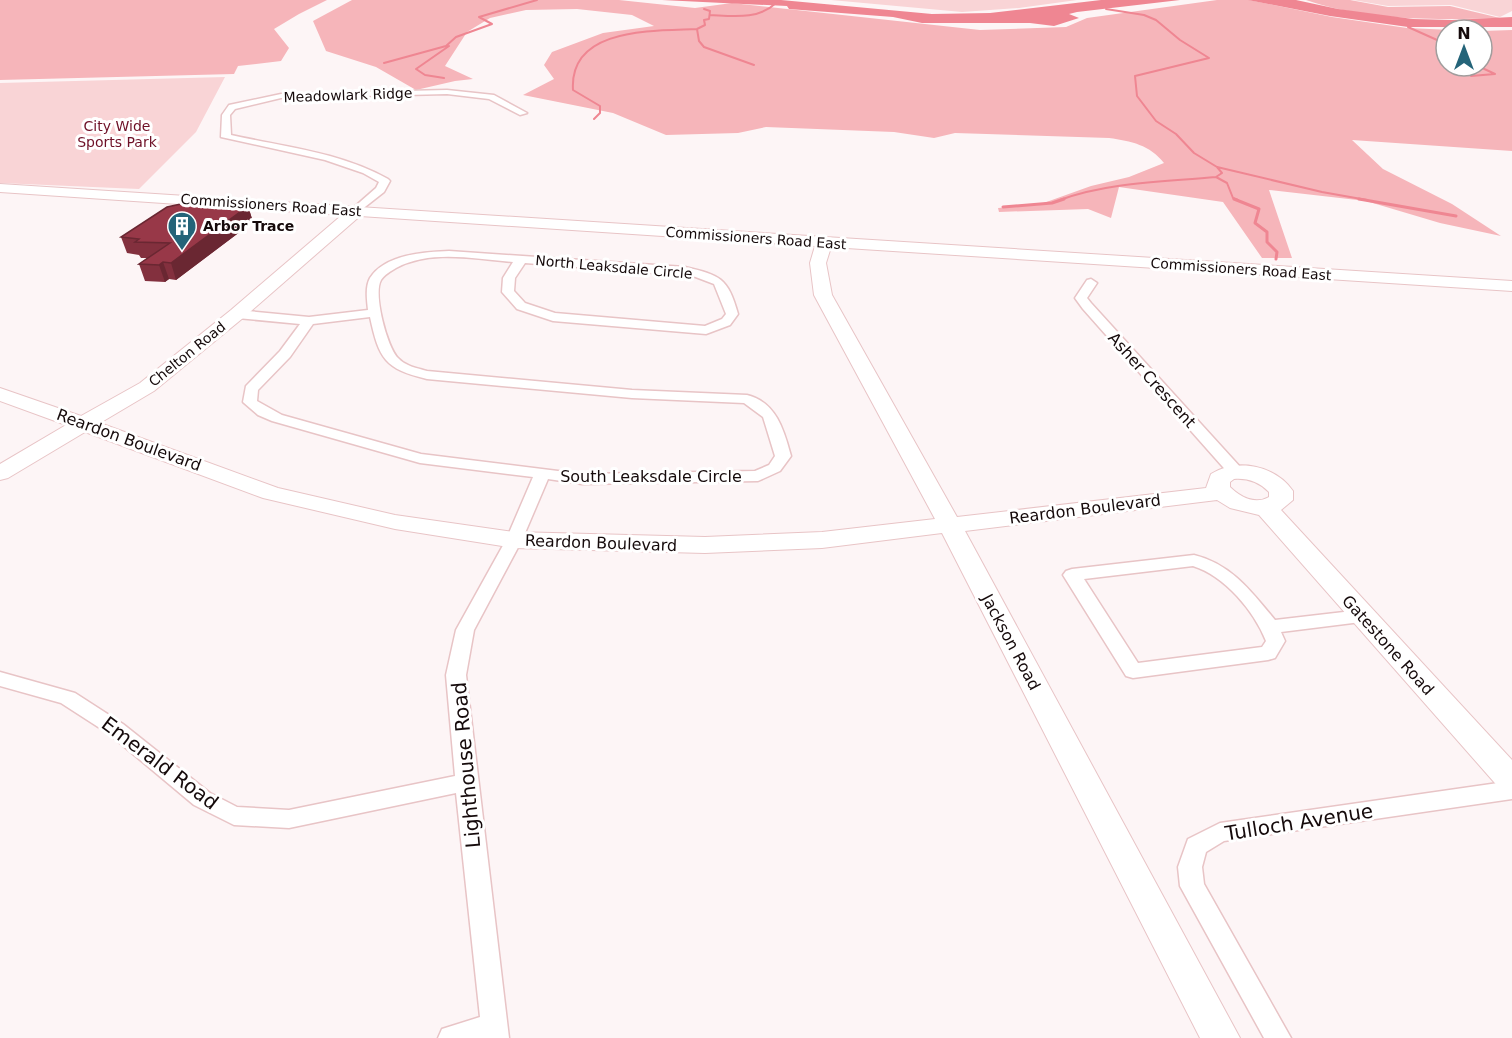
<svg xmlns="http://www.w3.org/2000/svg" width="1512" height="1038" viewBox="0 0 1512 1038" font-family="'DejaVu Sans',sans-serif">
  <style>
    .green { fill: #f9d4d6 }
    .forest { fill: #f6b5ba }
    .water { fill: #ef8692 }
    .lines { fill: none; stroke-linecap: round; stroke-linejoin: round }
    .stream-far1 { stroke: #ef8692; stroke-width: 2 }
    .stream { stroke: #ef8692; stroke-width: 3 }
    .street-casing { stroke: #e8c4c6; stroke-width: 3 }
    .secondary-casing { stroke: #e8c4c6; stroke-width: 2 }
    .street { fill: #fff; fill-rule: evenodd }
    .secondary { fill: #fff; fill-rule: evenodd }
    .wall { fill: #83303e }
    .shaded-wall { fill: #6a2732 }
    .building { fill: #983848; stroke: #6a2732; stroke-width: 1.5 }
    .labels { text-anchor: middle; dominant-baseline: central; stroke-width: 6; stroke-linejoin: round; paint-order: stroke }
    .far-street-label { font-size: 14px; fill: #150a0b; stroke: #fff }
    .far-park-label { font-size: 14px; fill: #6e1027; stroke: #fff }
    .far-poi-label { font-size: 14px; font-weight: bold; fill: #150a0b; stroke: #fff; text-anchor: start }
    .street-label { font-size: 16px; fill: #150a0b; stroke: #fff }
    .near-street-label { font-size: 20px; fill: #150a0b; stroke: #fff }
  </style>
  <rect width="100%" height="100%" fill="#fdf5f6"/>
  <path class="green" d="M 831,0 L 1077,0 L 1019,8 L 962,12 Z
    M 1353,0 L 1512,0 L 1512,11 L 1500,17 L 1451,5 L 1388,6 Z
    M 225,77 L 196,132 L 139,189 L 0,183 L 0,83 Z"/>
  <path class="forest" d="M 0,0 L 327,0 L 299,14 L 274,29 L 289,48 L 281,61 L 238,66 L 234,74 L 0,80 Z
    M 352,0 L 619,0 L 695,8 L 732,3 L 980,30 L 1066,27 L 1087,18 L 1217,0 L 1249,0 L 1332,17 L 1407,28 L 1452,30 L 1446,30 L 1446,66 L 1482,66 L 1482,31 L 1512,30 L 1512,151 L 1352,140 L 1383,169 L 1452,204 L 1501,236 L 1440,223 L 1366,201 L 1269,190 L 1292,258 L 1262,258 L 1223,202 L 1119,187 L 1111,218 L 1088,209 L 999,212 L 998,208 L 1038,205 L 1091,186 L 1129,177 L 1164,163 C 1150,145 1131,141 1109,138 L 955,133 L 934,138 L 894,132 L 766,127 L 738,133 L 666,135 L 613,113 L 523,95 L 554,79 L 544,65 L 552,52 L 603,33 L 654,26 L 632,15 L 577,9 L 526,10 L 490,18 L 467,32 L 445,66 L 473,79 L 455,81 L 416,90 L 376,67 L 326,51 L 313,21 Z
    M 1306,0 L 1350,0 L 1388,7 L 1450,6 L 1500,18 C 1436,20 1367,21 1306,0 Z"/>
  <path class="water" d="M 662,0 L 781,0 L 932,14 L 990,13 L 1101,0 L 1180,0 L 1077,12 L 1069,14 L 1079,18 L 1054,26 L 1030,23 L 922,23 L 893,17 L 789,9 L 787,6 Z
    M 1248,0 L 1296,0 L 1338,9 L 1413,19 L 1452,20 L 1512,17 L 1512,27 L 1408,27 L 1330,16 Z"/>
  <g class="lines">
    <path class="stream-far1" d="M 1106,9 L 1144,15 L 1156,20 L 1180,40 L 1209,58 L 1135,76 L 1137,96 L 1156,121 L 1176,134 L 1194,153 L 1217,167 L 1322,192 L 1367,200
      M 710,15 C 733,16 758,20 776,3
      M 1408,27 L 1446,44
      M 697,29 L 699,41 L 704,47 L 754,65
      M 384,63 L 446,46 L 456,37 L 492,24 L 479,17 L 537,0
      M 1471,76 L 1495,74 L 1478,66
      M 444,78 L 425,75 L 416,69 L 449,46
      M 594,119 L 600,113 L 600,106 L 573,90 C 569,27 653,31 697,29 L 705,25 L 704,20 L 709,19 L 710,11 L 704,9
      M 1216,177 L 1227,183 L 1233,198 L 1238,200
      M 1060,200 C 1109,182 1164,182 1216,177 L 1222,173 L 1217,167"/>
    <path class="stream" d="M 1234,199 L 1259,209 L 1255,223 L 1267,232 L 1267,242 L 1277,252 L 1276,259
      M 1359,199 L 1456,216
      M 1003,207 L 1052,203 L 1064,199"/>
    <g class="street-casing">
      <path id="street" d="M 447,90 L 494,95 L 527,113 L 520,115 L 489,99 L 447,94 L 281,98 L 235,109 L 230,115 L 231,135 C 285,147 339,152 388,179 L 390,181 L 384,192 L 356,214 L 351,211 L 352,209 L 376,188 L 379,182 L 363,173 L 325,160 L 221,137 L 222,115 L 229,105 L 281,94 Z
        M 449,251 L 685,267 C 720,275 728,278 738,314 L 730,325 L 706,334 L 553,321 L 517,309 L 502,292 L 503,278 L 513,262 C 476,259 430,249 396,268 C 391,271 384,275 381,280 C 373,294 387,347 398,358 C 405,366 417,368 427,371 L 632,390 L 747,395 C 776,402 784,430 791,456 L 780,471 L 758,481 L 582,484 L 548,479 L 522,540 L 474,630 L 466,675 L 509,1038 L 438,1038 L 442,1029 L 480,1017 L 456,793 L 289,828 L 234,825 L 194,805 L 109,734 L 61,703 L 0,686 L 0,672 L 75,693 L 123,724 L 210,793 L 237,807 L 289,810 L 455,776 L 446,675 L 456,630 L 506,540 L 533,477 L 420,463 L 272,421 L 258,415 L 243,402 L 246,386 L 280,351 L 300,324 L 237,318 L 231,314 L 237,310 L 309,317 L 368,310 C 367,300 365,287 370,278 C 385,254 425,252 449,251 ZM 525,263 L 693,276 L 714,284 L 726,314 L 722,319 L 705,326 L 555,313 L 525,303 L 514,291 L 515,278 ZM 370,317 C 379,359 385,369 427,379 L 632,398 L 744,403 L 763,417 L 775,456 L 769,465 L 755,471 L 582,474 L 421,454 L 282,415 L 257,401 L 258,390 L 290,357 L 313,324 Z
        M 1091,279 L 1097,283 L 1087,298 L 1091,303 L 1242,469 L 1244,472 L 1242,475 L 1230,475 L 1083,309 L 1075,298 L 1087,280 Z
        M 1194,555 C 1231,564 1251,591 1275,620 L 1361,610 L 1368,612 L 1370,616 L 1368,620 L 1361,622 L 1281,632 L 1285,641 L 1275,658 L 1268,660 L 1133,678 L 1126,676 L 1063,575 L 1066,571 L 1072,569 ZM 1193,566 C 1225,576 1254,611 1266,641 L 1262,647 L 1138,663 L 1084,579 Z
        M 1512,781 L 1512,799 L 1224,841 L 1206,852 L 1202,867 L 1204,884 L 1291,1038 L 1264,1038 L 1180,886 L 1178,867 L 1188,839 L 1220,823 Z"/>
    </g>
    <g class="secondary-casing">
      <path id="secondary" d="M 0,184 L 1512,281 L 1512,291 L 831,247 L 826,263 L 832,295 L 957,517 L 1206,488 L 1211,474 C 1237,458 1275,465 1293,491 L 1293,500 L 1281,510 L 1512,760 L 1512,793 L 1501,790 L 1259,515 L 1230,508 L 1217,500 L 965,531 L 1240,1038 L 1200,1038 L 942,533 L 822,548 L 705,553 L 514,548 L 395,529 L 263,498 L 85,432 L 8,478 L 0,480 L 0,464 L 66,425 L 0,401 L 0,388 L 81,416 L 140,383 L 231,310 L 342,215 L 0,192 ZM 360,216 L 815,246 L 810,263 L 814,295 L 935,519 L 822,532 L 705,537 L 514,532 L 395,515 L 278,488 L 100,423 L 154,391 L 243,318 ZM 1234,479 C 1248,478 1259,482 1269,492 L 1269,497 C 1255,505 1240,497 1230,487 L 1230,482 Z"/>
    </g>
    <use href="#street" class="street"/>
    <use href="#secondary" class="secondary"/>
  </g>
  <path class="wall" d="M 248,206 L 253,222 L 176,280 L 169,279 L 165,282 L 145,281 L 139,264 L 147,258 L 141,258 L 139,255 L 127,253 L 121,237 Z"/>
  <path class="shaded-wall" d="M 248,206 L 253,222 L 176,280 L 171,263 Z
    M 163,262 L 169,279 L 165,282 L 159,265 Z"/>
  <path class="building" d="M 190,202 L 248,206 L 171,263 L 163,262 L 159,265 L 139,264 L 170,243 L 135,242 L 139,239 L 121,237 L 167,207 Z"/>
  <defs>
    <g id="building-pin" transform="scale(1.5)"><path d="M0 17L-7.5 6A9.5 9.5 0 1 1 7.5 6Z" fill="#246479" stroke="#fff"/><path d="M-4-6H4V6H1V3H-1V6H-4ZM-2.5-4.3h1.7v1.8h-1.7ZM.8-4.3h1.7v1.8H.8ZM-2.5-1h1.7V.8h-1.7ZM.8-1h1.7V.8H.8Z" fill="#fff"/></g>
  </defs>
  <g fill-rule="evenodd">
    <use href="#building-pin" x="182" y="226"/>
  </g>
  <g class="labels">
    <g class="far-street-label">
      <text transform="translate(348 95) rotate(-2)">Meadowlark Ridge</text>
      <text transform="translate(271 205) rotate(4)">Commissioners Road East</text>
      <text transform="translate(756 238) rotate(4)">Commissioners Road East</text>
      <text transform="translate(614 267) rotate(5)">North Leaksdale Circle</text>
      <text transform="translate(1241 269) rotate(4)">Commissioners Road East</text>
      <text transform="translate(187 354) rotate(-39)">Chelton Road</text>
    </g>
    <g class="far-park-label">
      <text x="117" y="126">City Wide<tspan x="117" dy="16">Sports Park</tspan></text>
    </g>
    <g class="far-poi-label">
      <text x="203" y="226">Arbor Trace</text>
    </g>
    <g class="street-label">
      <text transform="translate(1152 380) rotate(48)">Asher Crescent</text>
      <text transform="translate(129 440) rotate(20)">Reardon Boulevard</text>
      <text x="651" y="476">South Leaksdale Circle</text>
      <text transform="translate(1085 509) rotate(-7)">Reardon Boulevard</text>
      <text transform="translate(601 543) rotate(2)">Reardon Boulevard</text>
      <text transform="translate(1011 642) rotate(62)">Jackson Road</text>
      <text transform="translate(1388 645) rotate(48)">Gatestone Road</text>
    </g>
    <g class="near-street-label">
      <text transform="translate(160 763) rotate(37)">Emerald Road</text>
      <text transform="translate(466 765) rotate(-95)">Lighthouse Road</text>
      <text transform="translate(1299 822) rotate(-9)">Tulloch Avenue</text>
    </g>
  </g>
  <g transform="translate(1464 48)"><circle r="28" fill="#ffffff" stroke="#a19d9d" stroke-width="1.5"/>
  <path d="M0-4.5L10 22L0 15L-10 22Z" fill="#246479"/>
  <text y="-9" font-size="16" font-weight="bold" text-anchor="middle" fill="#150a0b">N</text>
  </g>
</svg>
